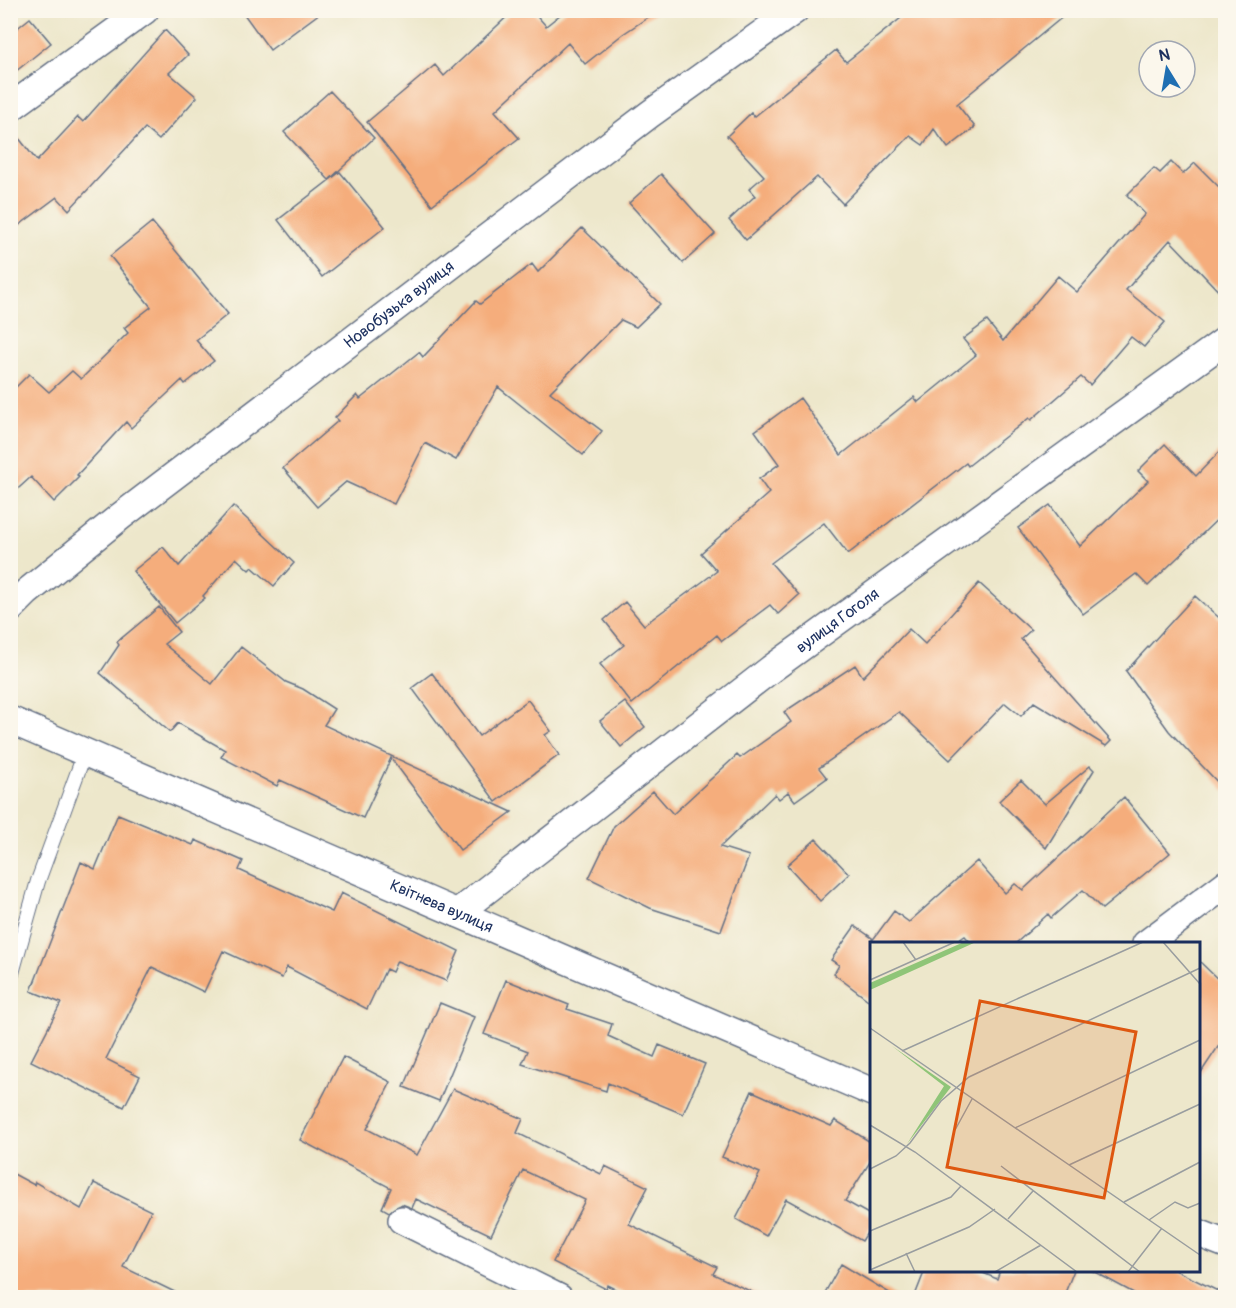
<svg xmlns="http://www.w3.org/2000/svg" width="1236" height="1308" viewBox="0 0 1236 1308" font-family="Pangolin,sans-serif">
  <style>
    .building { fill: #f5ad7b }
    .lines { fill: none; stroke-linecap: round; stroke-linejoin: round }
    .service-casing { stroke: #646f84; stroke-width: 16 }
    .minor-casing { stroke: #646f84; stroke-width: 30 }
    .service { stroke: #fff; stroke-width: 14 }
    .minor { stroke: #fff; stroke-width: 27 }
    .labels { text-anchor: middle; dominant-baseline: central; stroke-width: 5; stroke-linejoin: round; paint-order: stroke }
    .street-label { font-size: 16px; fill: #1b2f5e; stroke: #fbf7ec }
    .inset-road { fill: none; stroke: #999d9f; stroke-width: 1.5 }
    .view { fill: #de5710; fill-opacity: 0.15; stroke: #de5710; stroke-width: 3 }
    .inset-edge { fill: none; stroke: #1b2f5e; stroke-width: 3 }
  </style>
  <rect width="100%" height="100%" fill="#fbf7ec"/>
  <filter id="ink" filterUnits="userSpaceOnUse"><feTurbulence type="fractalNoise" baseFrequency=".0167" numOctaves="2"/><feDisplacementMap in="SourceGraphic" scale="12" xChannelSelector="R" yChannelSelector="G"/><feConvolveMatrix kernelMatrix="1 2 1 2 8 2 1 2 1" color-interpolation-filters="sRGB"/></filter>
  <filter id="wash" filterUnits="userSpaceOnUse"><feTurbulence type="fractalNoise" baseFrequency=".008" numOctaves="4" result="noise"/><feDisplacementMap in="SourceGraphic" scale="24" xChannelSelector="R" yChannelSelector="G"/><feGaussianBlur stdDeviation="1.35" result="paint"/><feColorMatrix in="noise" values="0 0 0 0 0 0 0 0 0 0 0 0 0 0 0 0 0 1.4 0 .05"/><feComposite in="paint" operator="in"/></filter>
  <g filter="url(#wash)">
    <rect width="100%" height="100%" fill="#ede7cb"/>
    <g id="blocks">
      <path class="building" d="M 241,10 L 324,10 L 270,50 Z
        M 514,10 L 532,10 L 546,26 L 566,10 L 659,10 L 623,34 L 585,64 L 568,43 L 495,111 L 519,138 L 432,205 L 367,122 L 435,65 L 444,76 Z
        M 911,10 L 1071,10 L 957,104 L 975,127 L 948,148 L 934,129 L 923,145 L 910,136 L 843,204 L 817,177 L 746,240 L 729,220 L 755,196 L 749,189 L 764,176 L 727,136 L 751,113 L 754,117 L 836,50 L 846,62 Z
        M 30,18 L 51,43 L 10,76 L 10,34 Z
        M 165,30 L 188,55 L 169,73 L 197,97 L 159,140 L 145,128 L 69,210 L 57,197 L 10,232 L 10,127 L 37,161 L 78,117 L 83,122 Z
        M 330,91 L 374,138 L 329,180 L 284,132 Z
        M 1171,162 L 1183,174 L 1195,163 L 1226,194 L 1226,299 L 1170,240 L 1126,290 L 1165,322 L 1144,347 L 1131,337 L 1090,385 L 1081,377 L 1031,420 L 1029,418 L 968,466 L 966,463 L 848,554 L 824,523 L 771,563 L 799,595 L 778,614 L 770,605 L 722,641 L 717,635 L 632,704 L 600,664 L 624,645 L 604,620 L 625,602 L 644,625 L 717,571 L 701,553 L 769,493 L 759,479 L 779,464 L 755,431 L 800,398 L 841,455 L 914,397 L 918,402 L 976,355 L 963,339 L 987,321 L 1003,341 L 1058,276 L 1077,292 L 1145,214 L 1127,195 L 1154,168 L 1160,173 Z
        M 340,172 L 385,227 L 322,277 L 278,220 Z
        M 661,174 L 715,234 L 683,263 L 629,203 Z
        M 152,222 L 228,314 L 196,340 L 214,361 L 185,384 L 182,380 L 131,428 L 126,422 L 77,475 L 79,477 L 54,502 L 31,477 L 10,496 L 10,393 L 29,374 L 49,392 L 72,371 L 81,379 L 128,333 L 124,328 L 151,307 L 110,256 Z
        M 582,228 L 660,304 L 636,327 L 621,320 L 550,392 L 602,431 L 583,455 L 498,387 L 456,460 L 425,443 L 394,504 L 346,482 L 317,507 L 283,468 L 338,421 L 335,418 L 357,395 L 360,399 L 419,352 L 423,357 L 476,301 L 480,304 L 532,264 L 538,272 Z
        M 1165,444 L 1196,476 L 1226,445 L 1226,511 L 1148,586 L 1136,574 L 1083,614 L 1018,528 L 1050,505 L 1080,546 L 1148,481 L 1138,471 Z
        M 233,506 L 294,563 L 274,586 L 252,567 L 249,570 L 236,558 L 203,596 L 205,598 L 175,623 L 133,571 L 163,547 L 179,566 Z
        M 979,583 L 1031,630 L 1021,639 L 1111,741 L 1106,746 L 1034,702 L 1021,716 L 1005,703 L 950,760 L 899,712 L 819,768 L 827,778 L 795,801 L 788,792 L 779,799 L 775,794 L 720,847 L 749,856 L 721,931 L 650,908 L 589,878 L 614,826 L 653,791 L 673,814 L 737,755 L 740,758 L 791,722 L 784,712 L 855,665 L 863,677 L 909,629 L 925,644 Z
        M 1195,596 L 1226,624 L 1226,791 L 1169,731 L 1126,671 Z
        M 159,607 L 179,632 L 164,644 L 212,684 L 241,647 L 286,682 L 303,689 L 334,709 L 324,725 L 512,812 L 460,850 L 391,758 L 363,818 L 280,780 L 277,786 L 221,757 L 225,750 L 178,723 L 170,732 L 100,673 L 119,645 L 117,642 Z
        M 432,673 L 479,736 L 528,700 L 551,731 L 545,735 L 559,755 L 496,802 L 412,688 Z
        M 625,702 L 645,727 L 621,747 L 600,721 Z
        M 1090,766 L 1094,770 L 1046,848 L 999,801 L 1021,780 L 1045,804 Z
        M 1124,797 L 1170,853 L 1102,909 L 1083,890 L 1051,918 L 1048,914 L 1015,944 L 972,944 L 965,936 L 953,944 L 872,944 L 872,1003 L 834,974 L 839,965 L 831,960 L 855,926 L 872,938 L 872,941 L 894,911 L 909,922 L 977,861 L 1005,893 L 1015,884 L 1023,890 Z
        M 118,814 L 193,845 L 195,840 L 243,861 L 239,870 L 332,912 L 341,893 L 459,951 L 446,981 L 397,961 L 392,972 L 386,969 L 367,1009 L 287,967 L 282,978 L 223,951 L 204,992 L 152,967 L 106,1059 L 140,1076 L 124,1107 L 31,1061 L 61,1003 L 31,991 L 81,862 L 95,869 Z
        M 816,839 L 849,874 L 820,901 L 787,865 Z
        M 1198,960 L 1226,987 L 1226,1035 L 1198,1077 Z
        M 506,980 L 569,1005 L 567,1009 L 612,1024 L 608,1036 L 654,1057 L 659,1045 L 705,1064 L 683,1114 L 608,1083 L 606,1091 L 522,1064 L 528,1051 L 484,1034 Z
        M 440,1003 L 474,1017 L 439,1101 L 404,1087 Z
        M 343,1057 L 391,1082 L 367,1129 L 417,1155 L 453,1089 L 523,1119 L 517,1133 L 601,1174 L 605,1166 L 648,1187 L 629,1224 L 717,1267 L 713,1274 L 765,1298 L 633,1298 L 607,1285 L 606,1289 L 553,1262 L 585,1200 L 523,1170 L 491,1235 L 416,1199 L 412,1208 L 402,1204 L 389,1212 L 382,1208 L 391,1188 L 300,1140 Z
        M 752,1091 L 831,1126 L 835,1120 L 872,1143 L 872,1159 L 845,1201 L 872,1216 L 872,1225 L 862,1241 L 786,1199 L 766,1236 L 736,1219 L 760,1173 L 722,1157 Z
        M 10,1172 L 34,1185 L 35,1182 L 81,1209 L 94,1183 L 151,1211 L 123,1267 L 187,1298 L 10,1298 Z
        M 841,1264 L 898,1298 L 822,1298 Z
        M 925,1270 L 976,1270 L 997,1279 L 1000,1270 L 1074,1270 L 1063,1298 L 914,1298 Z
        M 1091,1270 L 1175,1270 L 1226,1295 L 1226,1298 L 1143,1298 Z"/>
    </g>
  </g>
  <g filter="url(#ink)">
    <use href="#blocks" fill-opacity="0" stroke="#646f84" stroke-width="1.5"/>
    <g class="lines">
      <g class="service-casing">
        <path id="service" d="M 10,980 L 38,881 L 85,752"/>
      </g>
      <g class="minor-casing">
        <g id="minor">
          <path d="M 10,108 L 145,10"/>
          <path id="s1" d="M 10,609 L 27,592 L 121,516 L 650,114 L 795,10"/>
          <path id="s2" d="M 10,720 L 872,1092"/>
          <path id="s3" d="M 457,913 L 771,669 L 1226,340"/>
          <path d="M 1146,944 L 1226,884"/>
          <path d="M 402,1220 L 559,1298"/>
          <path d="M 1198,1233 L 1226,1244"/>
        </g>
      </g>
      <use href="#service" class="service"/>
      <use href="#minor" class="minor"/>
    </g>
  </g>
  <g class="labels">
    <g class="street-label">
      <text stroke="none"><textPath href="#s1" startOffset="494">Новобузька вулиця</textPath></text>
      <text stroke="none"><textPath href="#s3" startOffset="480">вулиця Гоголя</textPath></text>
      <text stroke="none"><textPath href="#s2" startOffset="470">Квітнева вулиця</textPath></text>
    </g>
  </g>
  <g transform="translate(870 942)">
    <rect width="330" height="330" fill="#ede7cb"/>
    <path d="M 94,0 L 106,0 L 0,48 L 0,41 ZM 22,104 L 81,145 L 37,202 L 74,144 Z" fill="#8fc578"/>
    <path class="inset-road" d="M 33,0 L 46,18M 293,0 L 330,42M 0,38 L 85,0M 0,86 L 330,313M 32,109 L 273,0M 0,183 L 45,210 L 207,330M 145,186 L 330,98M 85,188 L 102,157M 199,223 L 330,162M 131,224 L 270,330M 0,227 L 26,214 L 40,201 L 71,159 L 99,135 L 330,26M 254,260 L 330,220M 138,277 L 163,249M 279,278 L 305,260 L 318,266 L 330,261M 0,289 L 81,255 L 91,244M 36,311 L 45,330M 0,328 L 99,285 L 125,267M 125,330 L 171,303M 258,330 L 292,286"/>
    <path class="view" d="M 110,59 L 266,90 L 234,256 L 77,225 Z"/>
    <rect width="330" height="330" class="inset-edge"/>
  </g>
  <rect width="1236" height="1308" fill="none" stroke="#fbf7ec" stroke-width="36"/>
  <g transform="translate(1167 69) rotate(349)"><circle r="28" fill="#fbf7ec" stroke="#a1a7b3" stroke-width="1.5"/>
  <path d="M0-4.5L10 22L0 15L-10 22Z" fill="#1f6fb2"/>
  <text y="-9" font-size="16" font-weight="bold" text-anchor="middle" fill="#1b2f5e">N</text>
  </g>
</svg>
